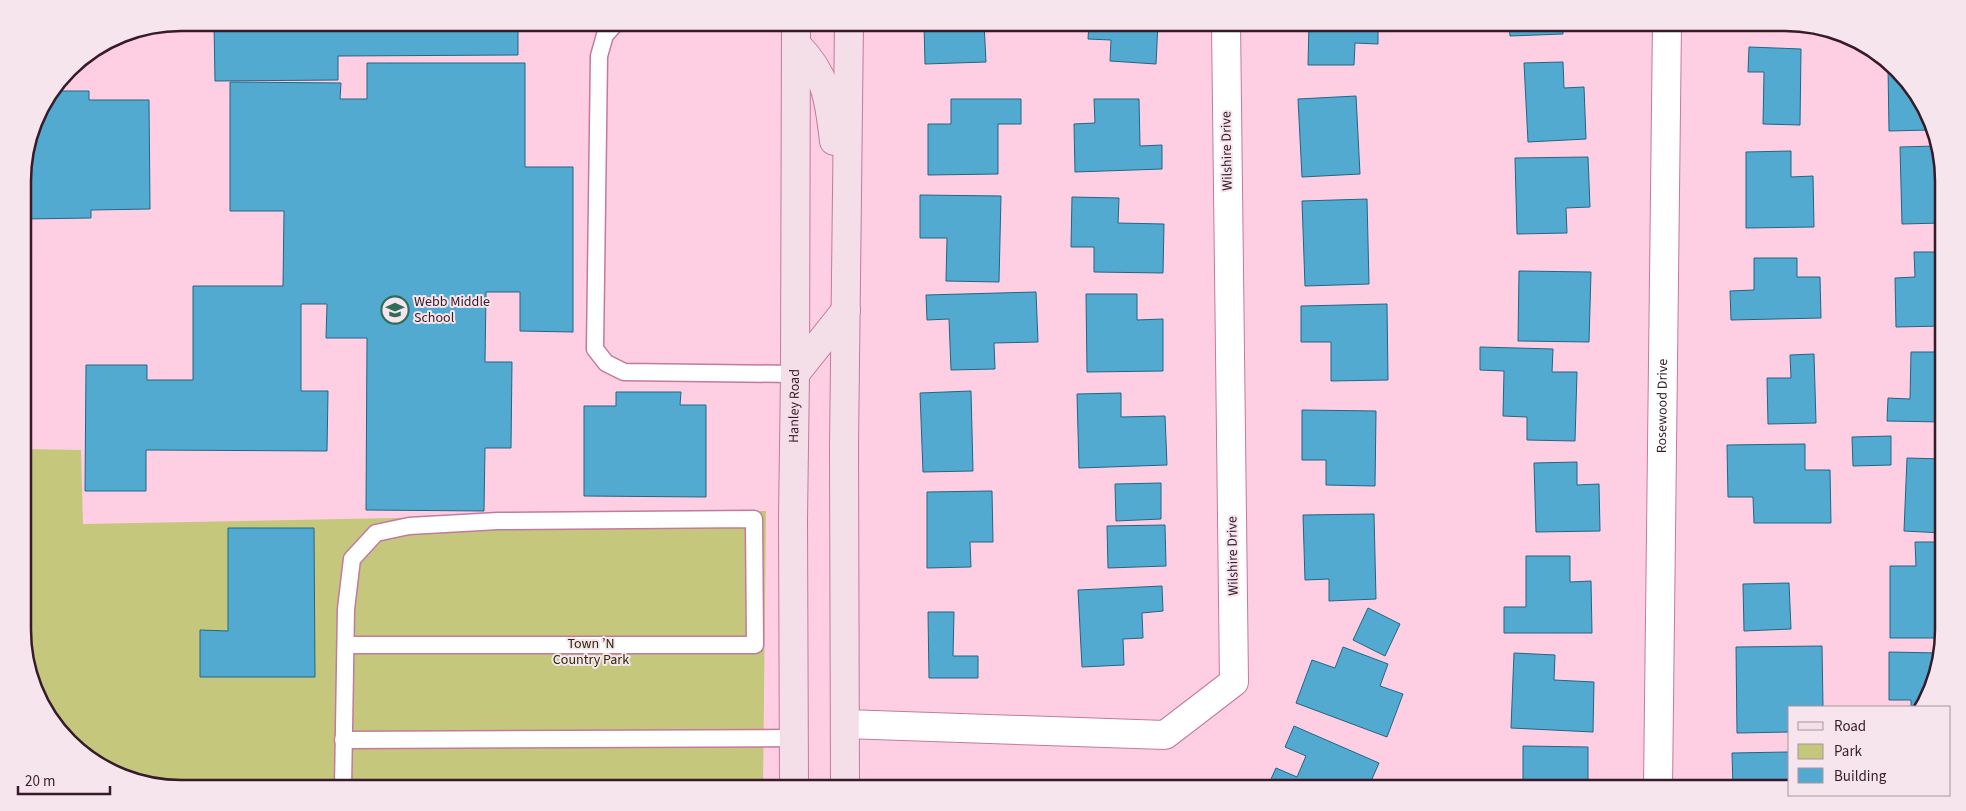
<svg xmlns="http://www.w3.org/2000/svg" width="1966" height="811" viewBox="0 0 1966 811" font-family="'Source Sans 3',sans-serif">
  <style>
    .green { fill: #c5c77d }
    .building { fill: #53aad1; stroke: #226683 }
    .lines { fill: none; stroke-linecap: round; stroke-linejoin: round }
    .service-casing { stroke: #c37a9d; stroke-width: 19 }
    .minor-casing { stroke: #c37a9d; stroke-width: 30 }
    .secondary-casing { stroke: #c37a9d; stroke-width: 30 }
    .service { stroke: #fff; stroke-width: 16 }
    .minor { stroke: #fff; stroke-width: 28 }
    .secondary { stroke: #f4dfe9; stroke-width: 28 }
    .labels { text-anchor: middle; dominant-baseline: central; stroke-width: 4; stroke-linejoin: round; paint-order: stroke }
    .street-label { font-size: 14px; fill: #371b29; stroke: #f6e5ec }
    .poi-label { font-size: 14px; fill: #371b29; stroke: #f6e5ec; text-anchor: start }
    .park-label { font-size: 14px; fill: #2b2c01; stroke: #f6e5ec }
    .rim { fill: none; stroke: #371b29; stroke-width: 2.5 }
  </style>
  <rect width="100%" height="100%" fill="#fecee3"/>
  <path class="green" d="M 23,449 L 81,450 L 83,524 L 766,511 L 763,788 L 181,788 L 121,777 L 55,727 L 24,651 Z"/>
  <path class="building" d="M 214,23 L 518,23 L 518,55 L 338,56 L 338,80 L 215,81 Z
    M 924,23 L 984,23 L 986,62 L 925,64 Z
    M 1089,23 L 1158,23 L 1156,64 L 1110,61 L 1111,40 L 1088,39 Z
    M 1309,23 L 1378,23 L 1378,44 L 1355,43 L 1354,65 L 1308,65 Z
    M 1509,23 L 1563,23 L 1563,34 L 1510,36 Z
    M 1749,47 L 1801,49 L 1800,125 L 1763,124 L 1764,72 L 1748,72 Z
    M 1563,62 L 1564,88 L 1584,87 L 1586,139 L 1528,142 L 1524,63 Z
    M 367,63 L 525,63 L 525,167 L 573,167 L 573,332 L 520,331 L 520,292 L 486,292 L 485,362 L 512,362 L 511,448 L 485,448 L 484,511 L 366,510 L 367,338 L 326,338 L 327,304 L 301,304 L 301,391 L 328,391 L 327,451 L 146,450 L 146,491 L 85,491 L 86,365 L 147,365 L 147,380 L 193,380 L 193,286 L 283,286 L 284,211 L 230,211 L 230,82 L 341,83 L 340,99 L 367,99 Z
    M 1888,67 L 1911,84 L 1930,130 L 1889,131 Z
    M 54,91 L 89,91 L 89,100 L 149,100 L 150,209 L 91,210 L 91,218 L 23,219 L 23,170 L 39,111 Z
    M 1356,96 L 1360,174 L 1302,177 L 1298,99 Z
    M 951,99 L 1021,99 L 1021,124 L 998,124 L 998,174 L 928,175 L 928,124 L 951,124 Z
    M 1094,99 L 1139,99 L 1140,146 L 1162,145 L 1162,169 L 1075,172 L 1074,124 L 1095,123 Z
    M 1936,146 L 1942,161 L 1942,223 L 1902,224 L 1900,147 Z
    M 1791,151 L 1791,177 L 1813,176 L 1814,227 L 1746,228 L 1746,152 Z
    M 1588,157 L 1590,207 L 1566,208 L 1567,233 L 1517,234 L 1515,158 Z
    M 920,195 L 1001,196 L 999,282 L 946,281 L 947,238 L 920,238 Z
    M 1072,197 L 1119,198 L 1118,223 L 1164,224 L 1163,273 L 1094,272 L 1094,247 L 1071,247 Z
    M 1367,199 L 1369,284 L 1305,286 L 1302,201 Z
    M 1914,252 L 1942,252 L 1943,326 L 1896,327 L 1895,278 L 1915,277 Z
    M 1754,258 L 1797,258 L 1797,277 L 1820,277 L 1821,318 L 1731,320 L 1730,291 L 1754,290 Z
    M 1519,271 L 1591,272 L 1589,342 L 1518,341 Z
    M 1036,292 L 1038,342 L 994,343 L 995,369 L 951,370 L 949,319 L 927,320 L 926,295 Z
    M 1086,294 L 1137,294 L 1137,320 L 1163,319 L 1163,371 L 1087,372 Z
    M 1387,304 L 1388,380 L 1331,381 L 1331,342 L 1301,342 L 1301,306 Z
    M 1480,347 L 1553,349 L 1552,372 L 1577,372 L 1575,441 L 1527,440 L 1527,417 L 1503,416 L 1504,371 L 1480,370 Z
    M 1911,352 L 1943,352 L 1943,422 L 1887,421 L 1888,398 L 1910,399 Z
    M 1814,354 L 1816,423 L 1768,424 L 1767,378 L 1791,378 L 1790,355 Z
    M 971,391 L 973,471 L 923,472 L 920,393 Z
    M 616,392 L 681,392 L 680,405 L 706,405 L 706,497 L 584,496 L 584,406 L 616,406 Z
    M 1121,393 L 1121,417 L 1165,416 L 1167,465 L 1079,468 L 1077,394 Z
    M 1302,410 L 1376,411 L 1375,486 L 1326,485 L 1326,460 L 1302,460 Z
    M 1891,436 L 1891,465 L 1853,466 L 1852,437 Z
    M 1805,444 L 1805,470 L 1830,470 L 1831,523 L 1754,523 L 1753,497 L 1728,497 L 1727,445 Z
    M 1907,458 L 1943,459 L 1943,533 L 1904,531 Z
    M 1577,462 L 1577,485 L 1599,484 L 1600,531 L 1536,532 L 1534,463 Z
    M 1161,483 L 1161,519 L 1116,521 L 1115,484 Z
    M 992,491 L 993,542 L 970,542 L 971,567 L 927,568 L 927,492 Z
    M 1374,514 L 1376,599 L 1329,601 L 1329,579 L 1305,580 L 1303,515 Z
    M 1165,525 L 1166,566 L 1108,568 L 1107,526 Z
    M 228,528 L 314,528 L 315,677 L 200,677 L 200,630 L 228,631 Z
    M 1915,542 L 1942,542 L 1942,590 L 1943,590 L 1942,638 L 1890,638 L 1890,566 L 1916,566 Z
    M 1526,556 L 1570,556 L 1570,582 L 1591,581 L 1592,633 L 1504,633 L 1504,607 L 1526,607 Z
    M 1789,583 L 1791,629 L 1744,631 L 1743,584 Z
    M 1162,586 L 1163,611 L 1142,613 L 1143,638 L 1123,639 L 1124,665 L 1082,667 L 1078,590 Z
    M 1368,608 L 1400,624 L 1385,656 L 1353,640 Z
    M 928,612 L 954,612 L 953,656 L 978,656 L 978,678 L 929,678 Z
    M 1822,646 L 1823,707 L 1790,707 L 1790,732 L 1737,733 L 1736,647 Z
    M 1343,647 L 1388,664 L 1380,686 L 1403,694 L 1387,737 L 1296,703 L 1312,660 L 1335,668 Z
    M 1889,652 L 1939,653 L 1932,690 L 1919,707 L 1911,707 L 1911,700 L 1889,700 Z
    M 1514,653 L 1555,655 L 1554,680 L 1594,682 L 1593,732 L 1511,728 Z
    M 1294,726 L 1379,763 L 1368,788 L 1267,788 L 1276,768 L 1297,777 L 1306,756 L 1285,747 Z
    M 1523,746 L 1588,747 L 1588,788 L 1523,788 Z
    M 1789,752 L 1790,788 L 1733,788 L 1732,753 Z"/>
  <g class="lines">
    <g class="service-casing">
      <path id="service" d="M 616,23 L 605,35 L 599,56 L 595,349 L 606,363 L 624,372 L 795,374
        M 343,740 L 794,738
        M 343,788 L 346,609 L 352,559 L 376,533 L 409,526 L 498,521 L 754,519 L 755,645 L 346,645"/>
    </g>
    <g class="minor-casing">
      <g id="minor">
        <path d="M 845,724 L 1165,735 L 1234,682 L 1226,23"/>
        <path id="s1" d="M 1658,788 L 1667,23"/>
      </g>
    </g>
    <g class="secondary-casing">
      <g id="secondary">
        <path d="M 796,44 C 827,75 829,99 834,141"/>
        <path d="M 795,374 L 846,310"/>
        <path id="s2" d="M 794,788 L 793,519 L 795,374 L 796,23"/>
        <path d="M 845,788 L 844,447 L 849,23"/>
      </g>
    </g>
    <use href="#service" class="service"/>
    <use href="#minor" class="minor"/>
    <use href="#secondary" class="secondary"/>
  </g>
  <defs>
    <g id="school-ring" transform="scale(1.4375)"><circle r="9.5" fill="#f6e5ec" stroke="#2f6d59" stroke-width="1.5"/><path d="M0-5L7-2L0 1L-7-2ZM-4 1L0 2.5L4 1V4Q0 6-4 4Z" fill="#2f6d59"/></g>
  </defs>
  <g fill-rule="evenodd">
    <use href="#school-ring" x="395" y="310"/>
  </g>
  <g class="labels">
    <g class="street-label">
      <text transform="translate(1227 151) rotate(-91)">Wilshire Drive</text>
      <text stroke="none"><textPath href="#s2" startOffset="382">Hanley Road</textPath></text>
      <text stroke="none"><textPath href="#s1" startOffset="382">Rosewood Drive</textPath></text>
      <text transform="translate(1233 556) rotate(-91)">Wilshire Drive</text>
    </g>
    <g class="poi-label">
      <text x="414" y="302">Webb Middle<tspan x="414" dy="16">School</tspan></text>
    </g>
    <g class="park-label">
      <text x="591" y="644">Town ’N<tspan x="591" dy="16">Country Park</tspan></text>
    </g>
  </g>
  <path d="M0 0H1966V811H0ZM181 31H1785A150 150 0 0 1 1935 181V630A150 150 0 0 1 1785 780H181A150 150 0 0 1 31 630V181A150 150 0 0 1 181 31Z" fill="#f6e5ec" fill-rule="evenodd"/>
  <path class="rim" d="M181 31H1785A150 150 0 0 1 1935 181V630A150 150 0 0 1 1785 780H181A150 150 0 0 1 31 630V181A150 150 0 0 1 181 31Z"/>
  <rect x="1788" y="706" width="162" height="90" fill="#f6e5ec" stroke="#aa949e"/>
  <rect x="1798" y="722" width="25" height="8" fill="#f4dfe9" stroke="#aa949e"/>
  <text x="1834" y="731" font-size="15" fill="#371b29">Road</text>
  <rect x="1798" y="744" width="25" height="15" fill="#c5c77d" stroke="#aa949e"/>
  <text x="1834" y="756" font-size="15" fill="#371b29">Park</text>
  <rect x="1798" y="768" width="25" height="15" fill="#53aad1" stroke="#aa949e"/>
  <text x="1834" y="781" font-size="15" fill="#371b29">Building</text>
  <path d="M18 786v8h92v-8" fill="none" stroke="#371b29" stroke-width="2.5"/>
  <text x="25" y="786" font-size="15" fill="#371b29" stroke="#f6e5ec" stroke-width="4" paint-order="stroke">20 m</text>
</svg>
